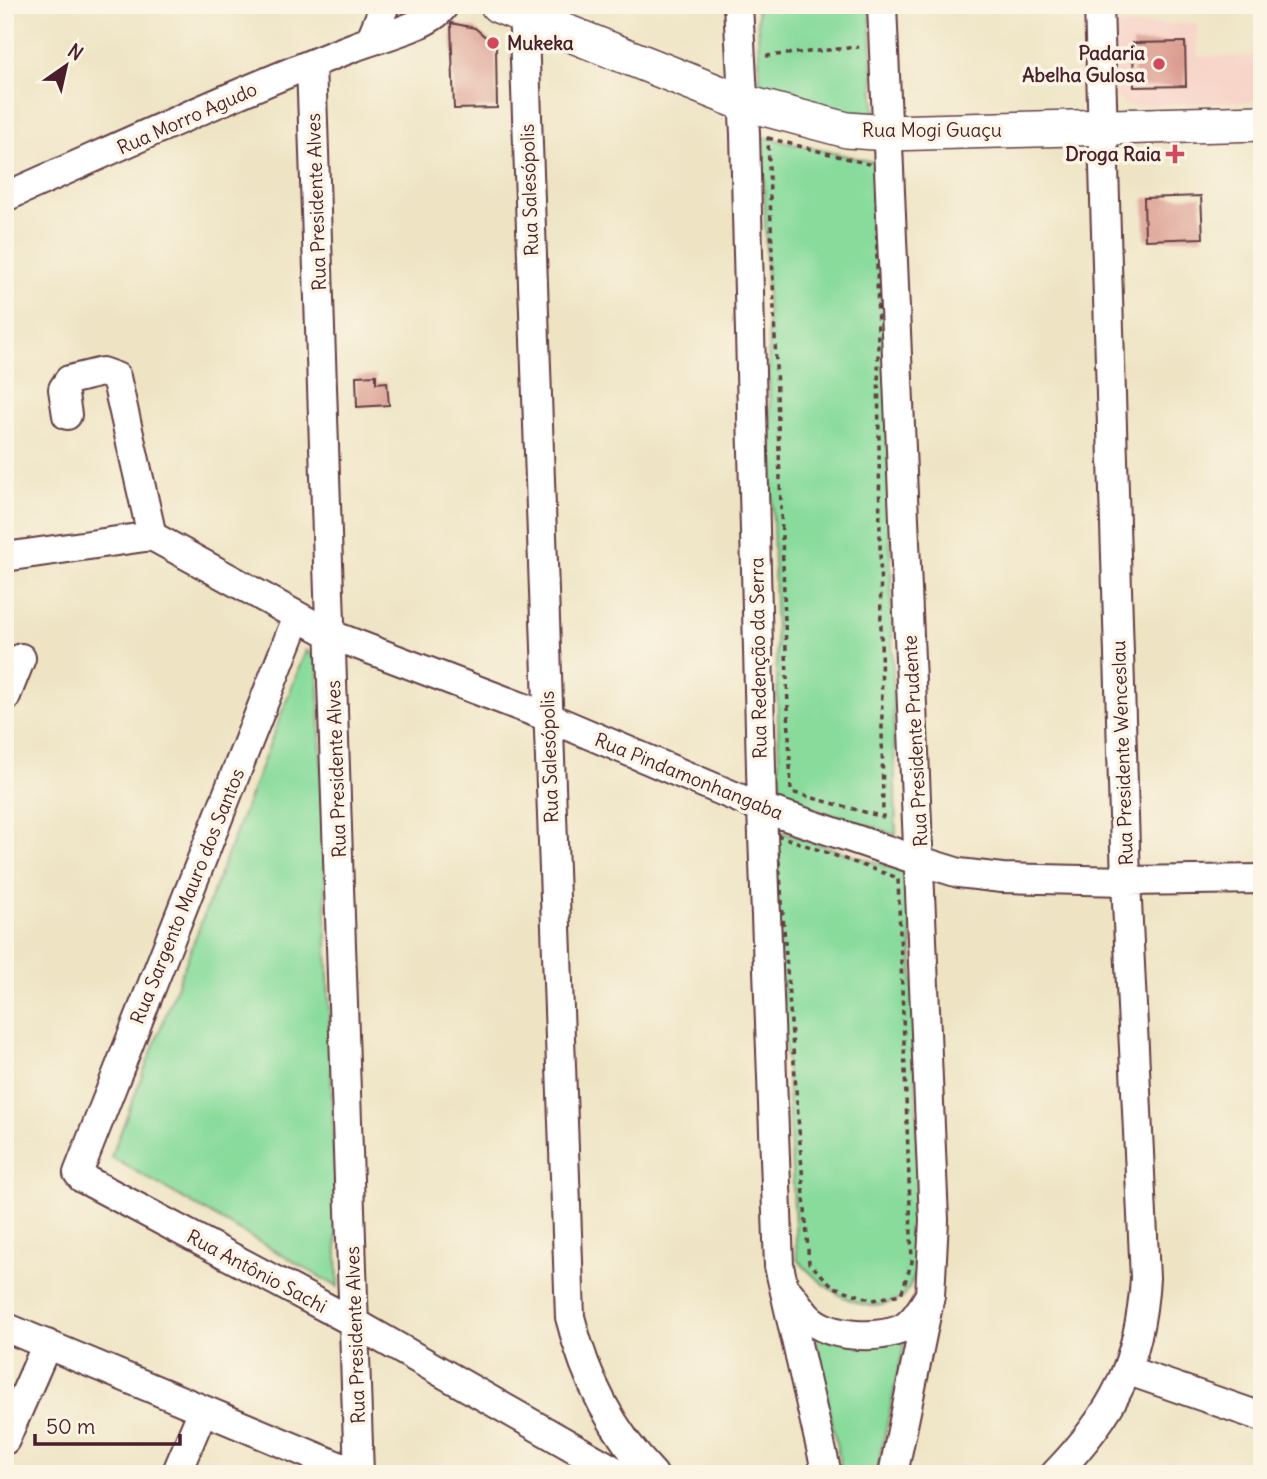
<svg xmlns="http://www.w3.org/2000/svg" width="1267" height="1479" viewBox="0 0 1267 1479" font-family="Delius,sans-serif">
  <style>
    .built { fill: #f7d1c6 }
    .green { fill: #89db9c; stroke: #6a7d64; stroke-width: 2 }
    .building { fill: #d9988b }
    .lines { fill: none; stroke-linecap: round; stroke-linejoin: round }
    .minor-casing { stroke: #633d42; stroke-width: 32 }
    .major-casing { stroke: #633d42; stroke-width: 38 }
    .path { stroke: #633d42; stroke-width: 3.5; stroke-dasharray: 5 5; stroke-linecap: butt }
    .minor { stroke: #fff; stroke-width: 28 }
    .major { stroke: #fff; stroke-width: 35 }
    .poi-dot { fill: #d1495b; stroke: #fcf5e5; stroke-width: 2.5 }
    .labels { text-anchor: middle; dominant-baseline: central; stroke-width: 7; stroke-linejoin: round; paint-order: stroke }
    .poi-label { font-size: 19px; font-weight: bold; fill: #4a1f2b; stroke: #fcf5e5; text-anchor: end }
    .street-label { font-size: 19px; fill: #4a1f2b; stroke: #fcf5e5 }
  </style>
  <rect width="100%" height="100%" fill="#fcf5e5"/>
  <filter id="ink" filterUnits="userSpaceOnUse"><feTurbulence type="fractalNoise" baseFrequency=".0143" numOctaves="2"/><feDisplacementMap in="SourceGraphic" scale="14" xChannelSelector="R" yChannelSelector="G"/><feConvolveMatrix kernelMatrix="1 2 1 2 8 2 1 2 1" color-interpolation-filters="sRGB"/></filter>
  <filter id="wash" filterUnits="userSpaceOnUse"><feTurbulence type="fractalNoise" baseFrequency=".00686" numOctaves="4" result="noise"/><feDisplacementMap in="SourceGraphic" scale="28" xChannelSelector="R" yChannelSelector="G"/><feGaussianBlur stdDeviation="1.57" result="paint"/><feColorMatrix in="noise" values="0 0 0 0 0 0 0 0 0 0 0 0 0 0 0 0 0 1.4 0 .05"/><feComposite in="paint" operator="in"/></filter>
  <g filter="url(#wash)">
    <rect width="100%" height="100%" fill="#eee4c4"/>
    <path class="built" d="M 1197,23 L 1198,57 L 1262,55 L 1262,101 L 1127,106 L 1115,96 L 1112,26 Z"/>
    <path class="green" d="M 757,5 L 870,5 L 875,123 L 760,86 Z
      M 763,137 L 883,164 L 896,835 L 780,798 Z
      M 306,650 L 318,661 L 338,1287 L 111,1157 Z
      M 773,829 L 910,874 L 921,1265 L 903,1298 C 893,1301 880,1307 871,1306 C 842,1302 816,1280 797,1259 Z
      M 815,1333 L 905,1341 L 876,1474 L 842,1474 Z"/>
    <g id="blocks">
      <path class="building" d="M 451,23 L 475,28 L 496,46 L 497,108 L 454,109 Z
        M 1185,42 L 1186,86 L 1134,87 L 1133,43 Z
        M 1201,196 L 1203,238 L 1145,240 L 1144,198 Z
        M 376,375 L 376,383 L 387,382 L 389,405 L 357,407 L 356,376 Z"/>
    </g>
  </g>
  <g filter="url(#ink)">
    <use href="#blocks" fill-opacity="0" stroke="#633d42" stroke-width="2"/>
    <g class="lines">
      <g class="minor-casing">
        <path id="minor" d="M 523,5 L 570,1317 C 585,1377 610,1430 653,1474
          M 738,5 L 745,134 L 762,808 L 779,1266 L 827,1474
          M 882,5 L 934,1220 L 930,1296 L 893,1474
          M 370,41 L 385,5
          M 311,64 L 359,1474
          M 5,197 C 121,146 236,92 354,47 C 376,38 434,25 444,5
          M 152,536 L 332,635 L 548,717 L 762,808 L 920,861 L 959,873 L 1002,878 L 1126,881 L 1262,879
          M 5,557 L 152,536 L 116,377 L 102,372 L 69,380 L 63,389 L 67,415
          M 297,618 L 78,1173 L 82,1178 L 355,1323 L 620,1474
          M 5,698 L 21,658
          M 789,1293 C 796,1301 802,1312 810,1319 C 830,1337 874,1339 899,1330 C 912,1325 921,1310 928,1298
          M 5,1327 L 357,1474
          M 1129,1371 L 1262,1417
          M 5,1440 L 47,1344
          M 176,1474 L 203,1410
          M 1055,1474 C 1114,1413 1140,1363 1145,1278 L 1126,881 L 1099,5"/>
      </g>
      <g class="major-casing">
        <path id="major" d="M 498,5 L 741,102 L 847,130 L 888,133 L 1262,123"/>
      </g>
      <path class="path" d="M 766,56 L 859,47
        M 768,138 L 876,166 L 883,817 L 791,792 Z
        M 777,835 L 898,878 L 912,1262 L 901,1294 L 873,1300 L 834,1287 L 809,1263 Z"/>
      <use href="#minor" class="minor"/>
      <use href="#major" class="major"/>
    </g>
  </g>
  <g class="poi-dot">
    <circle cx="493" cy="43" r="7"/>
    <circle cx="1159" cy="64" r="7"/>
    <path d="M1171.5 143.5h7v7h7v7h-7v7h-7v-7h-7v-7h7z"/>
  </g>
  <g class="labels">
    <g class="poi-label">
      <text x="507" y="43" text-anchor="start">Mukeka</text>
      <text x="1145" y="53">Padaria<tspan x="1145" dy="22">Abelha Gulosa</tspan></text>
      <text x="1161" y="154">Droga Raia</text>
    </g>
    <g class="street-label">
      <text transform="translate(187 118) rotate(-24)">Rua Morro Agudo</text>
      <text x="932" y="130">Rua Mogi Guaçu</text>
      <text transform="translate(529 190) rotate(-92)">Rua Salesópolis</text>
      <text transform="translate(316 202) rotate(-92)">Rua Presidente Alves</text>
      <text transform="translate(758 658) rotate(-91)">Rua Redenção da Serra</text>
      <text transform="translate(915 741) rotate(-93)">Rua Presidente Prudente</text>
      <text transform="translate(1122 753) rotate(-92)">Rua Presidente Wenceslau</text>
      <text transform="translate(549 757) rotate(-92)">Rua Salesópolis</text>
      <text transform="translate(336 769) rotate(-92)">Rua Presidente Alves</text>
      <text transform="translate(689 776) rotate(22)">Rua Pindamonhangaba</text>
      <text transform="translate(187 896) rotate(-68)">Rua Sargento Mauro dos Santos</text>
      <text transform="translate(257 1271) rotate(28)">Rua Antônio Sachi</text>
      <text transform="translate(355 1335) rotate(-92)">Rua Presidente Alves</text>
    </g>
  </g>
  <rect width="1267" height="1479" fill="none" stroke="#fcf5e5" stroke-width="28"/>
  <g transform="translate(66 66) rotate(34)" stroke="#fcf5e5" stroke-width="5" paint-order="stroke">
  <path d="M0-5L12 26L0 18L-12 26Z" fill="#4a1f2b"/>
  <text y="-10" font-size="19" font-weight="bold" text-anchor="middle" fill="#4a1f2b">N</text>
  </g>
  <path d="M35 1434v10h145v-10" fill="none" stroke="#4a1f2b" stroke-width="3.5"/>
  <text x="46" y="1434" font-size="21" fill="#4a1f2b" stroke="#fcf5e5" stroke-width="5" paint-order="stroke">50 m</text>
</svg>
